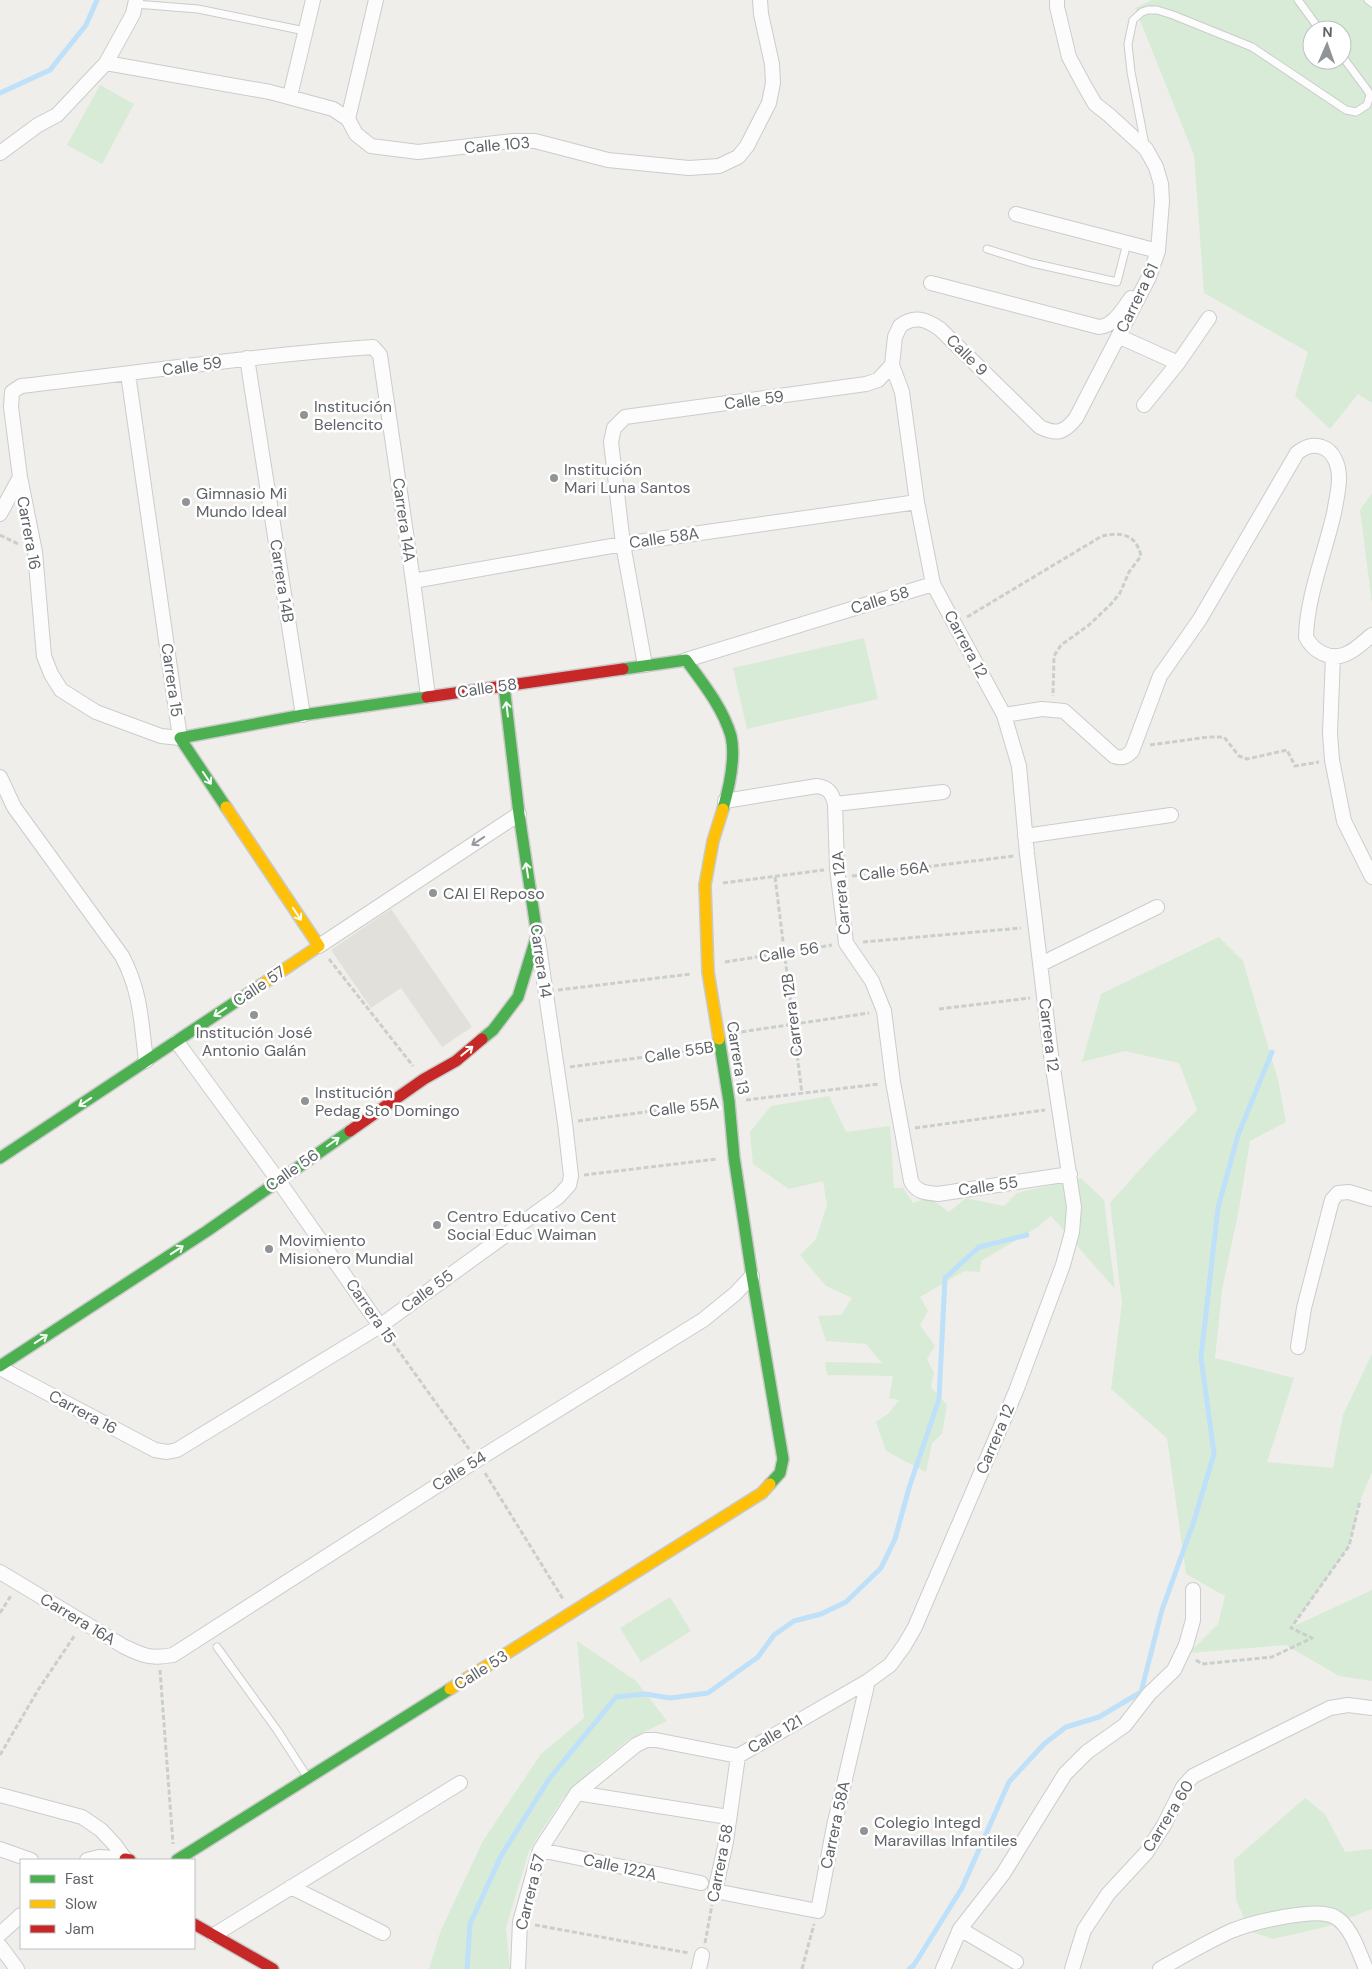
<svg xmlns="http://www.w3.org/2000/svg" width="1372" height="1969" viewBox="0 0 1372 1969" font-family="'DM Sans',sans-serif">
  <style>
    .education { fill: #e2e0da }
    .green { fill: #d8ebd6; fill-rule: evenodd }
    .lines { fill: none; stroke-linecap: round; stroke-linejoin: round }
    .stream { stroke: #bfe0f9; stroke-width: 5 }
    .lane-casing { stroke: #cbcccc; stroke-width: 9 }
    .street-casing { stroke: #cbcccc; stroke-width: 16 }
    .fast-casing { stroke: #cacacb; stroke-width: 14 }
    .slow-casing { stroke: #cacacb; stroke-width: 14 }
    .jam-casing { stroke: #cacacb; stroke-width: 14 }
    .path { stroke: #cacfcc; stroke-width: 3; stroke-dasharray: 5 2.5; stroke-linecap: butt }
    .lane { stroke: #fdfcfc; stroke-width: 7 }
    .street { stroke: #fdfcfc; stroke-width: 14 }
    .fast { stroke: #4caf50; stroke-width: 11 }
    .slow { stroke: #ffc107; stroke-width: 11 }
    .jam { stroke: #c62828; stroke-width: 11 }
    .oneway { stroke: #f6fbf6 }
    .oneway2 { stroke: #96999c }
    .poi-dot { fill: #919496; stroke: #fff; stroke-width: 2 }
    .labels { text-anchor: middle; dominant-baseline: central; stroke-width: 5; stroke-linejoin: round; paint-order: stroke }
    .street-label { font-size: 16px; fill: #5f6368; stroke: #fff }
    .poi-label { font-size: 16px; fill: #5f6368; stroke: #fff; text-anchor: start }
  </style>
  <rect width="100%" height="100%" fill="#efeeea"/>
  <path class="education" d="M 391,909 L 472,1027 L 442,1047 L 401,988 L 371,1008 L 331,950 Z"/>
  <path class="green" d="M 1152,0 L 1372,0 L 1372,403 L 1358,394 L 1330,429 L 1295,396 L 1308,352 L 1204,293 L 1194,155 L 1135,8 ZM 1312,30 L 1342,30 L 1342,60 L 1312,60 Z
    M 100,85 L 134,104 L 102,164 L 67,145 Z
    M 1372,493 L 1372,604 L 1360,510 Z
    M 864,638 L 878,699 L 747,729 L 733,668 Z
    M 1219,937 L 1243,961 L 1278,1080 L 1286,1122 L 1250,1141 L 1239,1209 L 1222,1290 L 1215,1358 L 1294,1378 L 1267,1462 L 1333,1468 L 1343,1415 L 1372,1354 L 1372,1472 L 1360,1501 L 1349,1546 L 1292,1627 L 1372,1590 L 1372,1681 L 1339,1676 L 1286,1645 L 1189,1653 L 1218,1624 L 1225,1596 L 1186,1574 L 1167,1438 L 1111,1389 L 1122,1303 L 1110,1203 L 1154,1154 L 1197,1110 L 1179,1063 L 1125,1051 L 1082,1062 L 1101,994 Z
    M 829,1096 L 846,1132 L 890,1126 L 894,1188 L 903,1188 L 913,1203 L 929,1197 L 949,1212 L 966,1198 L 1004,1206 L 1017,1193 L 1081,1178 L 1104,1200 L 1115,1289 L 1051,1216 L 1038,1227 L 981,1261 L 980,1272 L 964,1271 L 920,1297 L 928,1311 L 920,1325 L 935,1346 L 927,1359 L 934,1373 L 931,1387 L 947,1405 L 942,1434 L 932,1443 L 926,1472 L 886,1451 L 876,1422 L 888,1414 L 899,1400 L 889,1398 L 893,1376 L 827,1375 L 825,1362 L 882,1363 L 866,1344 L 826,1341 L 818,1316 L 841,1315 L 852,1298 L 826,1286 L 800,1255 L 816,1239 L 827,1205 L 823,1181 L 789,1189 L 753,1164 L 750,1132 L 771,1106 Z
    M 670,1597 L 691,1631 L 641,1662 L 620,1628 Z
    M 577,1641 L 636,1681 L 667,1721 L 629,1739 L 597,1765 L 563,1798 L 542,1830 L 529,1851 L 506,1928 L 510,1969 L 429,1969 L 441,1930 L 483,1841 L 541,1754 L 584,1718 Z
    M 1305,1798 L 1325,1814 L 1345,1852 L 1372,1849 L 1372,1909 L 1329,1926 L 1273,1939 L 1249,1931 L 1236,1899 L 1234,1860 Z"/>
  <g class="lines">
    <path class="stream" d="M 0,93 L 50,70 L 86,25 L 97,0
      M 467,1969 L 470,1924 L 501,1856 L 549,1779 L 616,1697 L 645,1694 L 670,1698 L 708,1693 L 758,1657 L 774,1635 L 794,1621 L 821,1614 L 846,1602 L 881,1568 L 895,1539 L 909,1488 L 939,1399 L 945,1278 L 979,1247 L 1027,1235
      M 909,1969 L 914,1965 L 962,1888 L 1009,1782 L 1044,1744 L 1066,1727 L 1099,1717 L 1141,1692 L 1162,1610 L 1194,1521 L 1214,1454 L 1201,1357 L 1218,1208 L 1238,1135 L 1272,1052"/>
    <g class="lane-casing">
      <path id="lane" d="M 1298,0 L 1320,30
        M 1368,0 L 1372,3
        M 135,4 L 198,9 L 305,31
        M 1145,145 L 1131,72 L 1128,44 L 1133,20 L 1142,12 L 1148,10 L 1157,10 L 1173,15 L 1252,47 L 1346,110 L 1356,112 L 1367,105 L 1370,95 L 1368,91 L 1342,56
        M 987,249 L 1032,263 L 1117,282 L 1127,243
        M 217,1647 L 277,1730 L 308,1778"/>
    </g>
    <g class="street-casing">
      <path id="street" d="M 106,63 L 270,92 L 333,109 L 348,119 L 356,134 L 371,146 L 418,152 L 512,141 L 535,141 L 608,160 L 689,168 L 719,166 L 738,157 L 747,146 L 769,103 L 773,83 L 772,64 L 761,14 L 760,0
        M 290,96 L 313,0
        M 348,119 L 376,0
        M 0,153 L 38,125 L 57,115 L 106,63 L 133,14 L 136,0
        M 1016,214 L 1158,251
        M 931,283 L 1099,327 C 1114,326 1123,309 1131,298
        M 1118,336 L 1178,363 L 1144,405
        M 247,358 L 303,715
        M 1178,363 L 1209,318
        M 128,374 L 180,738 L 161,736 L 96,712 L 61,690 L 51,674 L 44,656 L 35,552 L 20,477 L 11,407 L 12,392 L 21,386 C 139,373 255,355 373,347 L 380,355 L 413,581 L 428,696
        M 0,514 L 20,477
        M 413,581 L 623,544 L 917,502
        M 1333,656 L 1330,733 L 1332,760 L 1344,821 L 1372,877
        M 686,660 L 933,584
        M 645,665 L 623,544 L 611,442 L 614,428 L 625,417 L 866,384 L 878,380 L 892,365
        M 1004,715 L 1042,709 L 1064,711 L 1114,756 C 1122,759 1126,757 1132,751 L 1160,676 L 1200,619 L 1297,453 C 1305,447 1311,444 1322,447 C 1334,451 1339,466 1339,478 C 1339,490 1336,501 1334,513 C 1325,553 1307,596 1306,637 C 1313,651 1330,661 1346,654 C 1356,650 1364,641 1372,635
        M 0,777 L 14,807 L 122,956 C 141,992 141,1021 146,1061
        M 725,801 L 817,786 C 829,788 832,793 835,804 L 837,868 L 846,943 L 872,981 L 884,1011 L 893,1082 L 911,1181 C 916,1192 926,1193 938,1194 L 1070,1174
        M 835,804 L 943,792
        M 1025,836 L 1171,815
        M 319,946 L 519,814
        M 1041,964 L 1157,907
        M 177,1042 L 278,1180 L 380,1326
        M 1298,1347 L 1304,1308 L 1332,1200 L 1338,1193 L 1349,1192 L 1372,1199
        M 0,1368 L 155,1450 L 167,1452 L 177,1450 L 380,1326 L 558,1197 L 569,1185 L 571,1176 L 565,1123 L 538,940
        M 0,1572 L 123,1646 C 143,1656 151,1659 173,1655 L 477,1460 L 703,1320 L 735,1294 L 752,1276
        M 738,1756 L 726,1842 L 715,1891 L 818,1911 L 834,1826 L 868,1681
        M 577,1793 L 722,1816
        M 0,1795 L 82,1817 L 101,1830 L 115,1845 L 125,1859
        M 0,1849 L 31,1860
        M 540,1850 L 701,1883
        M 87,1860 L 99,1857 L 125,1859
        M 291,1887 L 383,1933
        M 960,1929 L 1016,1962
        M 0,1934 L 21,1915
        M 214,1935 L 460,1783
        M 0,1946 L 17,1969
        M 518,1969 L 520,1922 L 540,1850 L 577,1793 L 636,1745 L 646,1740 L 656,1740 L 738,1756 L 868,1681 L 890,1665 L 904,1646 L 915,1627 L 1016,1391 L 1063,1265 L 1072,1232 L 1074,1207 L 1051,1055 L 1027,854 L 1019,766 L 1004,715 L 933,584 L 917,502 L 902,392 L 892,365 L 895,337 L 900,326 C 914,315 926,319 940,329 L 1040,427 C 1057,435 1064,433 1076,418 L 1149,277 L 1158,251 L 1162,201 L 1161,184 L 1156,167 L 1146,149 L 1109,115 L 1095,104 L 1084,85 L 1069,57 L 1057,7 L 1057,0
        M 699,1969 L 702,1955
        M 943,1969 L 960,1929 L 1003,1874 L 1065,1774 L 1087,1752 L 1125,1725 L 1149,1694 L 1174,1670 L 1186,1645 L 1193,1620 L 1193,1590
        M 1072,1969 L 1084,1930 L 1108,1894 L 1146,1853 L 1164,1825 L 1183,1787 L 1193,1776 L 1330,1708 L 1348,1705 L 1372,1708
        M 1160,1969 C 1183,1956 1207,1942 1231,1931 C 1251,1923 1317,1906 1335,1917 C 1351,1926 1359,1952 1366,1969"/>
    </g>
    <g class="fast-casing">
      <path id="fast" d="M 623,669 L 686,660 C 703,683 723,708 731,736 C 736,758 729,788 723,809
        M 226,807 L 180,738 L 303,715 L 427,697
        M 482,1039 L 493,1030 L 518,997 L 537,935 L 519,814 L 504,686
        M 719,1039 L 729,1101 L 734,1157 L 752,1276 L 783,1459 L 780,1473 L 770,1484
        M 0,1158 L 261,985
        M 0,1366 L 207,1231 L 350,1131
        M 177,1860 L 450,1689"/>
    </g>
    <g class="slow-casing">
      <path id="slow" d="M 226,807 L 319,946 L 261,985
        M 719,1039 L 708,972 L 705,885 L 713,841 L 723,809
        M 450,1689 L 762,1493 L 770,1484"/>
    </g>
    <g class="jam-casing">
      <path id="jam" d="M 427,697 L 623,669
        M 350,1131 L 424,1079 L 456,1061 L 482,1039
        M 125,1859 L 130,1860
        M 194,1924 L 273,1969"/>
    </g>
    <path class="path" d="M 0,535 L 18,544
      M 967,617 L 1102,536 C 1122,532 1136,534 1141,556 L 1129,572 L 1120,593 L 1111,604 L 1089,625 L 1061,645 L 1054,656 L 1053,696
      M 1150,745 L 1208,737 L 1224,737 L 1239,756 L 1247,759 L 1287,750 L 1295,766 L 1319,762
      M 852,876 L 1014,856
      M 775,877 L 802,1094
      M 723,883 L 824,870
      M 863,942 L 1021,928
      M 329,959 L 413,1066
      M 725,962 L 832,945
      M 558,990 L 691,974
      M 939,1009 L 1030,998
      M 734,1033 L 869,1013
      M 570,1067 L 705,1049
      M 746,1100 L 879,1084
      M 578,1121 L 713,1103
      M 915,1128 L 1045,1110
      M 584,1175 L 717,1159
      M 388,1336 L 469,1449
      M 485,1473 L 563,1599
      M 0,1613 L 12,1594
      M 1196,1660 L 1202,1664 L 1272,1657 L 1312,1638 L 1291,1628 L 1349,1546 L 1360,1501
      M 160,1670 L 173,1844
      M 0,1755 L 38,1690 L 75,1635
      M 535,1925 L 689,1953
      M 705,1943 L 712,1905
      M 802,1969 L 814,1924"/>
    <use href="#lane" class="lane"/>
    <use href="#street" class="street"/>
    <use href="#fast" class="fast"/>
    <use href="#slow" class="slow"/>
    <use href="#jam" class="jam"/>
  </g>
  <defs><path id="oneway-shaft" d="M-6 0H5M1.5-3L5.5 0L1.5 3" fill="none" stroke-width="1.6" stroke-linecap="round" stroke-linejoin="round" transform="scale(1.25)"/></defs>
  <g class="oneway">
    <use href="#oneway-shaft" transform="translate(507 709) rotate(-97)"/>
    <use href="#oneway-shaft" transform="translate(207 778) rotate(56)"/>
    <use href="#oneway-shaft" transform="translate(527 870) rotate(-99)"/>
    <use href="#oneway-shaft" transform="translate(297 914) rotate(56)"/>
    <use href="#oneway-shaft" transform="translate(220 1012) rotate(146)"/>
    <use href="#oneway-shaft" transform="translate(467 1051) rotate(-39)"/>
    <use href="#oneway-shaft" transform="translate(85 1102) rotate(146)"/>
    <use href="#oneway-shaft" transform="translate(333 1142) rotate(-35)"/>
    <use href="#oneway-shaft" transform="translate(177 1250) rotate(-33)"/>
    <use href="#oneway-shaft" transform="translate(41 1339) rotate(-33)"/>
  </g>
  <use class="oneway2" href="#oneway-shaft" transform="translate(478 841) rotate(146)"/>
  <g class="poi-dot">
    <circle cx="304" cy="415" r="5"/>
    <circle cx="554" cy="478" r="5"/>
    <circle cx="186" cy="502" r="5"/>
    <circle cx="433" cy="893" r="5"/>
    <circle cx="254" cy="1015" r="5"/>
    <circle cx="305" cy="1101" r="5"/>
    <circle cx="437" cy="1225" r="5"/>
    <circle cx="269" cy="1249" r="5"/>
    <circle cx="864" cy="1831" r="5"/>
  </g>
  <g class="labels">
    <g class="street-label">
      <text transform="translate(497 145) rotate(-5)">Calle 103</text>
      <text transform="translate(1137 298) rotate(-64)">Carrera 61</text>
      <text transform="translate(967 355) rotate(45)">Calle 9</text>
      <text transform="translate(192 366) rotate(-8)">Calle 59</text>
      <text transform="translate(754 400) rotate(-8)">Calle 59</text>
      <text transform="translate(404 520) rotate(82)">Carrera 14A</text>
      <text transform="translate(29 533) rotate(80)">Carrera 16</text>
      <text transform="translate(664 538) rotate(-8)">Calle 58A</text>
      <text transform="translate(282 581) rotate(81)">Carrera 14B</text>
      <text transform="translate(880 600) rotate(-17)">Calle 58</text>
      <text transform="translate(966 644) rotate(62)">Carrera 12</text>
      <text transform="translate(172 680) rotate(82)">Carrera 15</text>
      <text transform="translate(487 688) rotate(-8)">Calle 58</text>
      <text transform="translate(894 871) rotate(-7)">Calle 56A</text>
      <text transform="translate(841 893) rotate(-95)">Carrera 12A</text>
      <text transform="translate(789 952) rotate(-9)">Calle 56</text>
      <text transform="translate(541 961) rotate(82)">Carrera 14</text>
      <text transform="translate(259 986) rotate(-34)">Calle 57</text>
      <text transform="translate(792 1015) rotate(-97)">Carrera 12B</text>
      <text transform="translate(1049 1035) rotate(83)">Carrera 12</text>
      <text transform="translate(679 1052) rotate(-9)">Calle 55B</text>
      <text transform="translate(738 1058) rotate(81)">Carrera 13</text>
      <text transform="translate(684 1107) rotate(-7)">Calle 55A</text>
      <text transform="translate(292 1170) rotate(-35)">Calle 56</text>
      <text transform="translate(988 1186) rotate(-8)">Calle 55</text>
      <text transform="translate(427 1291) rotate(-36)">Calle 55</text>
      <text transform="translate(371 1311) rotate(55)">Carrera 15</text>
      <text transform="translate(83 1412) rotate(28)">Carrera 16</text>
      <text transform="translate(995 1439) rotate(-67)">Carrera 12</text>
      <text transform="translate(459 1471) rotate(-32)">Calle 54</text>
      <text transform="translate(78 1619) rotate(31)">Carrera 16A</text>
      <text transform="translate(481 1670) rotate(-32)">Calle 53</text>
      <text transform="translate(775 1734) rotate(-30)">Calle 121</text>
      <text transform="translate(1168 1816) rotate(-58)">Carrera 60</text>
      <text transform="translate(835 1825) rotate(-78)">Carrera 58A</text>
      <text transform="translate(720 1863) rotate(-79)">Carrera 58</text>
      <text transform="translate(620 1867) rotate(12)">Calle 122A</text>
      <text transform="translate(530 1892) rotate(-76)">Carrera 57</text>
    </g>
    <g class="poi-label">
      <text x="314" y="406">Institución<tspan x="314" dy="18">Belencito</tspan></text>
      <text x="564" y="469">Institución<tspan x="564" dy="18">Mari Luna Santos</tspan></text>
      <text x="196" y="493">Gimnasio Mi<tspan x="196" dy="18">Mundo Ideal</tspan></text>
      <text x="443" y="893">CAI El Reposo</text>
      <text x="254" y="1032" text-anchor="middle">Institución José<tspan x="254" dy="18">Antonio Galán</tspan></text>
      <text x="315" y="1092">Institución<tspan x="315" dy="18">Pedag Sto Domingo</tspan></text>
      <text x="447" y="1216">Centro Educativo Cent<tspan x="447" dy="18">Social Educ Waiman</tspan></text>
      <text x="279" y="1240">Movimiento<tspan x="279" dy="18">Misionero Mundial</tspan></text>
      <text x="874" y="1822">Colegio Integd<tspan x="874" dy="18">Maravillas Infantiles</tspan></text>
    </g>
  </g>
  <rect x="20" y="1859" width="175" height="90" fill="#ffffff" stroke="#bfc1c3"/>
  <rect x="30" y="1875" width="25" height="8" fill="#4caf50" stroke="#bfc1c3"/>
  <text x="65" y="1884" font-size="15" fill="#5f6368">Fast</text>
  <rect x="30" y="1900" width="25" height="8" fill="#ffc107" stroke="#bfc1c3"/>
  <text x="65" y="1909" font-size="15" fill="#5f6368">Slow</text>
  <rect x="30" y="1925" width="25" height="8" fill="#c62828" stroke="#bfc1c3"/>
  <text x="65" y="1934" font-size="15" fill="#5f6368">Jam</text>
  <g transform="translate(1327 45) rotate(2)"><circle r="24" fill="#ffffff" stroke="#bfc1c3"/>
  <path d="M0-4L9 19L0 12L-9 19Z" fill="#919496"/>
  <text y="-8" font-size="14" font-weight="bold" text-anchor="middle" fill="#5f6368">N</text>
  </g>
</svg>
